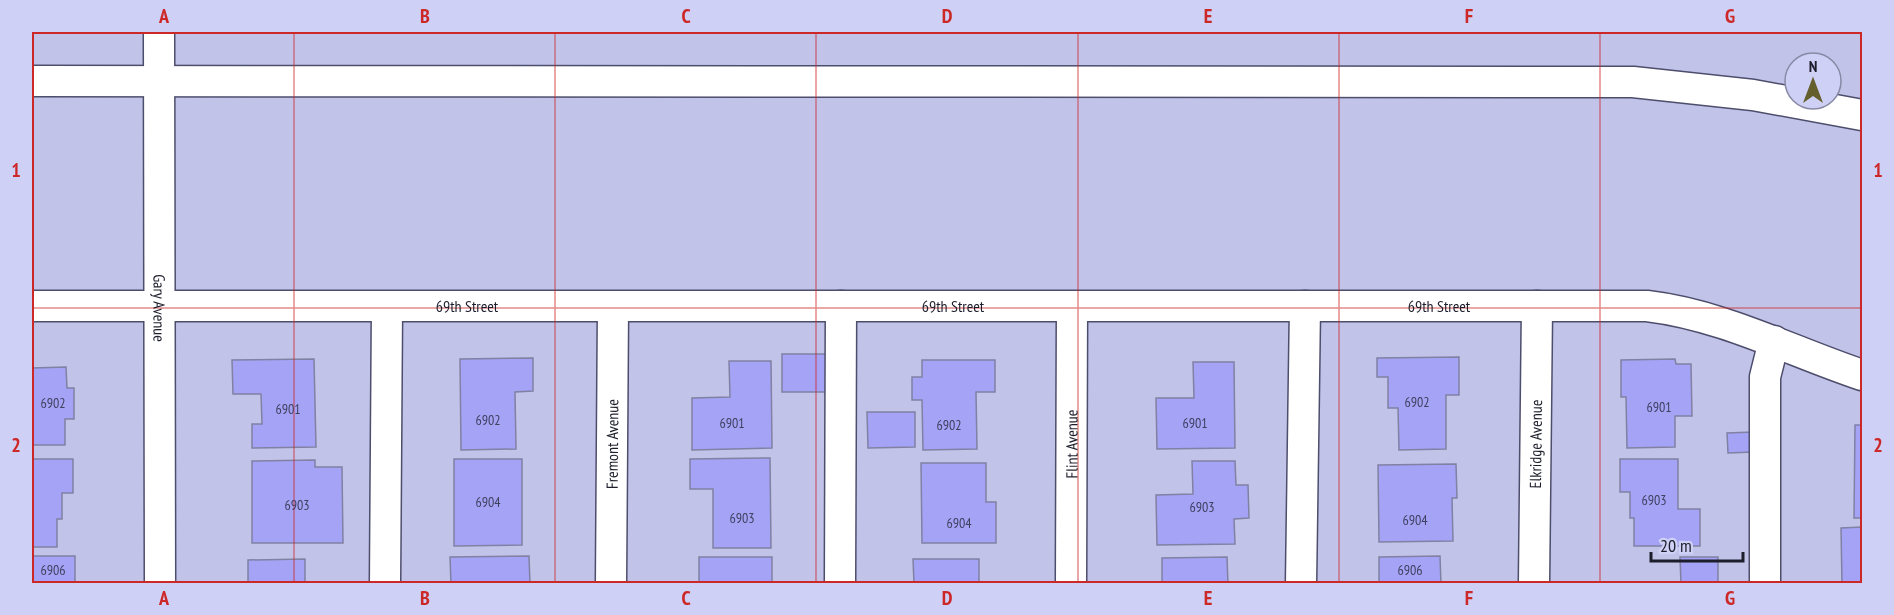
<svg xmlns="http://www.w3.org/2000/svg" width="1894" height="615" viewBox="0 0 1894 615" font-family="'PT Sans Narrow',sans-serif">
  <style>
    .building { fill: #a4a3f6; stroke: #8081a3; stroke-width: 1.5 }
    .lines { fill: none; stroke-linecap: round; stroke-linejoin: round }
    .minor-casing { stroke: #4d4d6c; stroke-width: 33 }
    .minor { stroke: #fff; stroke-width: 30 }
    .grid { fill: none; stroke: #cd2828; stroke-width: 1.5; stroke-opacity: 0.55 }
    .labels { text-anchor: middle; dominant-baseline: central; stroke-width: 4.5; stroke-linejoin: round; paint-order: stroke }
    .number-label { font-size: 14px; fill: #3f3f5e }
    .street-label { font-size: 16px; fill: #1d1e2b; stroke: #cfd0f6 }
    .neatline { fill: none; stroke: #cd2828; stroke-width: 2 }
    .grid-label { font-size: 20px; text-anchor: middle; font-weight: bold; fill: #cd2828 }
  </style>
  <rect width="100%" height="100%" fill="#c2c3e9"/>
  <path class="building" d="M 782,354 L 827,354 L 827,392 L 782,392 Z
    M 1459,357 L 1459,395 L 1446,395 L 1446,449 L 1399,450 L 1398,408 L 1388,408 L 1388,377 L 1377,377 L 1377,358 Z
    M 533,358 L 533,391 L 515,392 L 516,449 L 461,450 L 460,359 Z
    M 314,359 L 316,447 L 252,448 L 252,424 L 262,424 L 261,394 L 233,394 L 232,360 Z
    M 1675,359 L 1676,364 L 1691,364 L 1692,416 L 1675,416 L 1675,447 L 1627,448 L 1626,397 L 1621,397 L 1621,360 Z
    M 922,360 L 995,360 L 995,392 L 976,392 L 977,449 L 923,450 L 922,400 L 912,400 L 912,377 L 922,377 Z
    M 729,361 L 771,361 L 772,448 L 692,450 L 692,398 L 730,397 Z
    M 1193,362 L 1234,362 L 1235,448 L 1157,449 L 1156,398 L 1194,398 Z
    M 66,367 L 67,388 L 74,388 L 74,419 L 65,419 L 65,445 L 32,445 L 32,368 Z
    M 867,412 L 915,412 L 915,447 L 868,448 Z
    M 1855,425 L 1862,425 L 1862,518 L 1854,518 Z
    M 1753,432 L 1754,452 L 1728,453 L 1727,433 Z
    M 770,458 L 771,548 L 713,548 L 713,489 L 690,489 L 690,459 Z
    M 32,459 L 73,459 L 73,493 L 62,493 L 62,519 L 57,519 L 57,547 L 32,547 Z
    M 454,459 L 522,459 L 522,545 L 454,546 Z
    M 1620,459 L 1678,459 L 1678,509 L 1700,509 L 1700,546 L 1634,546 L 1634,518 L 1630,518 L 1630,492 L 1620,492 Z
    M 315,460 L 315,467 L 342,467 L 343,543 L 252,543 L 252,461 Z
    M 1192,461 L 1235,461 L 1236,485 L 1248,485 L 1249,518 L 1234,519 L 1235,544 L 1157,545 L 1156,495 L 1193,494 Z
    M 921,463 L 986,463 L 986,502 L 996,502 L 996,543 L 922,543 Z
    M 1456,464 L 1457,498 L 1452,498 L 1453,541 L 1379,542 L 1378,465 Z
    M 1862,527 L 1862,584 L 1842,584 L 1841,528 Z
    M 32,556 L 75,556 L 75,584 L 32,584 Z
    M 529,556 L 530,584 L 451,584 L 450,557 Z
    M 1440,556 L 1441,584 L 1379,584 L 1379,557 Z
    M 699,557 L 772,557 L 772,584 L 699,584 Z
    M 1227,557 L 1228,584 L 1162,584 L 1162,558 Z
    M 1680,557 L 1718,557 L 1718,584 L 1681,584 Z
    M 305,559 L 305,584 L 248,584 L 248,560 Z
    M 913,559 L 979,559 L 979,584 L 914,584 Z"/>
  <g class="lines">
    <g class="minor-casing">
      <g id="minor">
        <path id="s1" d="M 159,32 L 160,584"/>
        <path d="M 32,81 L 1633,82 L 1753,95 L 1862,115"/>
        <path id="s2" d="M 32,306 L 1647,306 C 1723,315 1790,351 1862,375"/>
        <path d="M 385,584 L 387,307"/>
        <path id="s3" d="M 611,584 L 613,307"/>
        <path d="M 840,584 L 841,306"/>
        <path id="s4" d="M 1071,584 L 1072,307"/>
        <path d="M 1301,584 L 1305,306"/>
        <path id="s5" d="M 1534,584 L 1537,306"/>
        <path d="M 1765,584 L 1765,377 L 1774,341"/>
      </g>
    </g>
    <use href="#minor" class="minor"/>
  </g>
  <path class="grid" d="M 294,32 L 294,584M 555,32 L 555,584M 816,32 L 816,584M 1078,32 L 1078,584M 1339,32 L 1339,584M 1600,32 L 1600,584M 32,308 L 1862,308"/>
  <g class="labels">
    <g class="number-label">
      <text x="1417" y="402">6902</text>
      <text x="53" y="403">6902</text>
      <text x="1659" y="407">6901</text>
      <text x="288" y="409">6901</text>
      <text x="488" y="420">6902</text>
      <text x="732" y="423">6901</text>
      <text x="1195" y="423">6901</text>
      <text x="949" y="425">6902</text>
      <text x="1654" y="500">6903</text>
      <text x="488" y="502">6904</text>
      <text x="297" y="505">6903</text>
      <text x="1202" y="507">6903</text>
      <text x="742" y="518">6903</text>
      <text x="1415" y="520">6904</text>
      <text x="959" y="523">6904</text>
      <text x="53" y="570">6906</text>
      <text x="1410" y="570">6906</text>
    </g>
    <g class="street-label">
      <text stroke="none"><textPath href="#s2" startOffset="921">69th Street</textPath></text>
      <text stroke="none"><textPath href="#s2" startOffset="1407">69th Street</textPath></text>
      <text stroke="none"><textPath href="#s2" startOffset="435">69th Street</textPath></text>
      <text stroke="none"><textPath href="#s1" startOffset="276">Gary Avenue</textPath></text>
      <text stroke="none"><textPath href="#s3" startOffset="140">Fremont Avenue</textPath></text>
      <text stroke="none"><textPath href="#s4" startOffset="140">Flint Avenue</textPath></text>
      <text stroke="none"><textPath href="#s5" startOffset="140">Elkridge Avenue</textPath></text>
    </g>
  </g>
  <rect width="1894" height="615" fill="none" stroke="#cfd0f6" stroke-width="66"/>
  <g transform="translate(1813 81)"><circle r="28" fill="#cfd0f6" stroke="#8889a5" stroke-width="1.5"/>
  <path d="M0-4.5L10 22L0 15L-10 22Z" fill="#645f2c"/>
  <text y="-9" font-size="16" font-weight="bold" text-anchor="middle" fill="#1d1e2b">N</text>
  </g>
  <path d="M1651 552v9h92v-9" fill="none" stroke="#1d1e2b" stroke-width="3"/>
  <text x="1660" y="552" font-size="18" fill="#1d1e2b" stroke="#cfd0f6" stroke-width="4.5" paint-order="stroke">20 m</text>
  <rect x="33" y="33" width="1828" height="549" class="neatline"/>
  <g class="grid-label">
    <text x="164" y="23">A</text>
    <text x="425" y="23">B</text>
    <text x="686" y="23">C</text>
    <text x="947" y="23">D</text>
    <text x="1208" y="23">E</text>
    <text x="1469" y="23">F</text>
    <text x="1730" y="23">G</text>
    <text x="16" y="177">1</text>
    <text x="1878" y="177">1</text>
    <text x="16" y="452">2</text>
    <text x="1878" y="452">2</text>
    <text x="164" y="605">A</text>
    <text x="425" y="605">B</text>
    <text x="686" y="605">C</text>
    <text x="947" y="605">D</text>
    <text x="1208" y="605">E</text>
    <text x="1469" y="605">F</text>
    <text x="1730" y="605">G</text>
  </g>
</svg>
